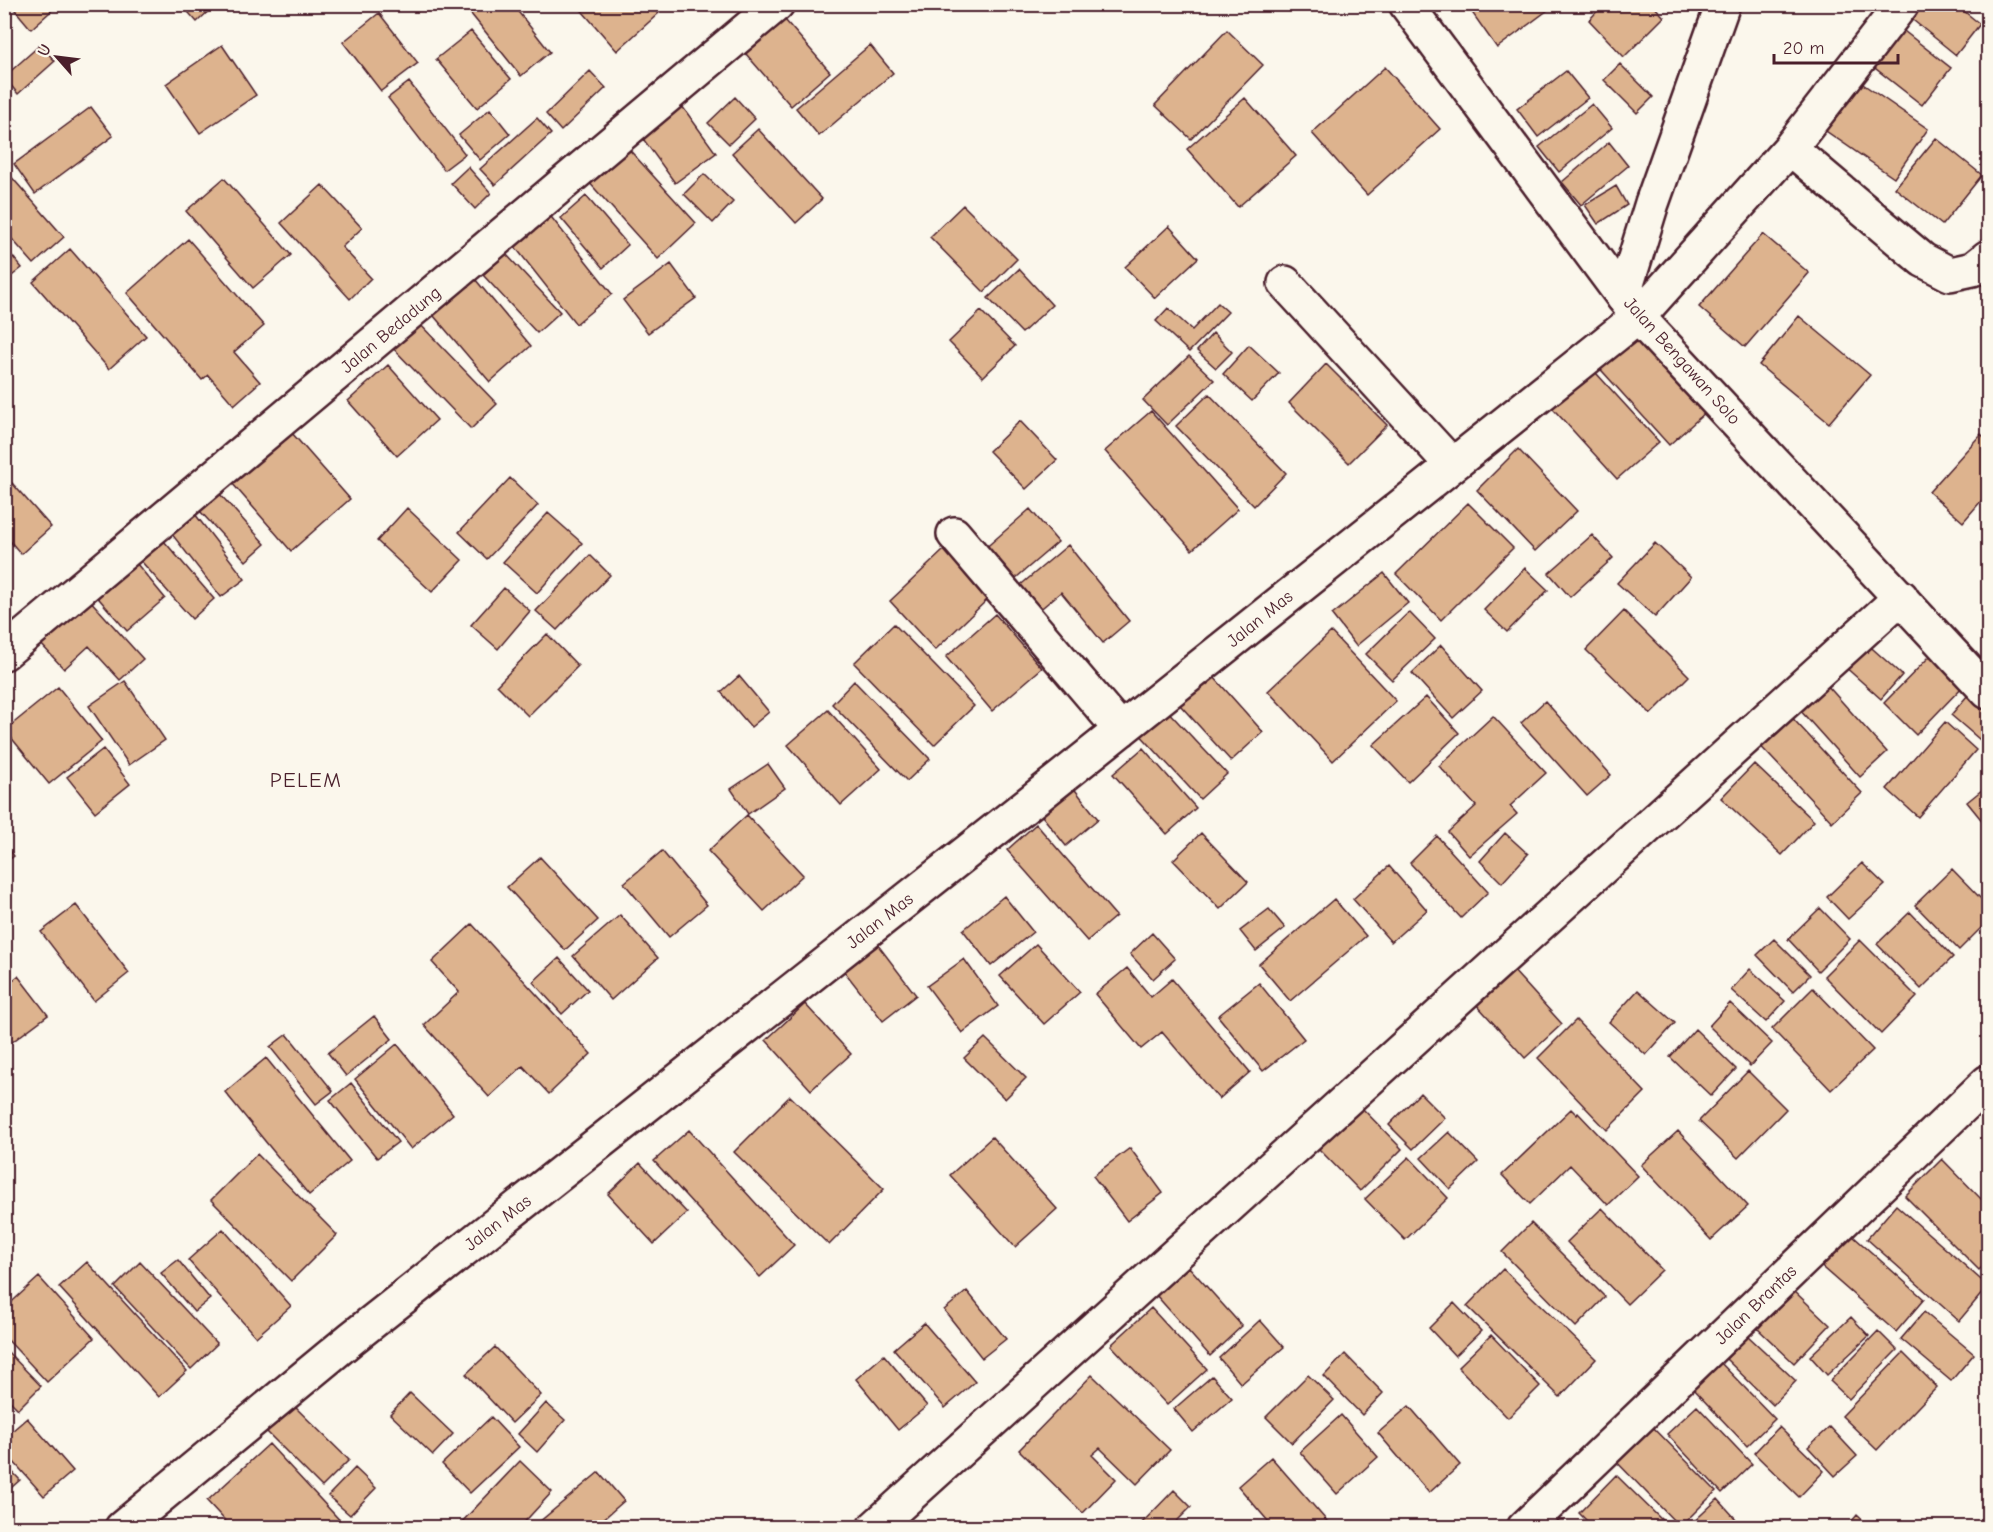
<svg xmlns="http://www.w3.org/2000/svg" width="1993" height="1532" viewBox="0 0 1993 1532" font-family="'Comic Neue',sans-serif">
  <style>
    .building { fill: #ddb38e; stroke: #4a1f2b; stroke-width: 1.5 }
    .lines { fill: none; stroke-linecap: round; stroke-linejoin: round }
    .street-casing { stroke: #4a1f2b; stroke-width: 38 }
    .secondary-casing { stroke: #4a1f2b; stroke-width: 38 }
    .street { stroke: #fbf7ec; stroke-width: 33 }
    .secondary { stroke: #fbf7ec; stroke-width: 33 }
    .labels { text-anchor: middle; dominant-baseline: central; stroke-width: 6; stroke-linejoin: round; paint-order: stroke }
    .street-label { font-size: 18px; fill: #4a1f2b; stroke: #fbf7ec }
    .quarter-label { font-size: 21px; letter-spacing: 1.5px; fill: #4a1f2b; stroke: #fbf7ec }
  </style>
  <rect width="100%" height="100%" fill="#fbf7ec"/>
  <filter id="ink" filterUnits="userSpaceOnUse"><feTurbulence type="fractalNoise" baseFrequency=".0167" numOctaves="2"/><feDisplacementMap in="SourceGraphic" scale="12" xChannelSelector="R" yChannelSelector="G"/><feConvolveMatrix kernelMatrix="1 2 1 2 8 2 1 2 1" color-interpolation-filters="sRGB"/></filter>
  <g filter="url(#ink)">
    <path class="building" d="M 10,4 L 59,4 L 31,29 Z
      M 181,4 L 216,4 L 197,22 Z
      M 473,4 L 512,4 L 550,52 L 521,76 L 467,9 Z
      M 576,4 L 651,4 L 659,13 L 617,51 Z
      M 1480,4 L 1556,4 L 1497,48 L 1471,11 Z
      M 1604,4 L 1652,4 L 1664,17 L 1624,57 L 1589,20 Z
      M 1919,4 L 1955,4 L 1980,24 L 1956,55 L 1909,17 Z
      M 379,13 L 418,63 L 381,91 L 343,42 Z
      M 779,13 L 830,72 L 791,106 L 740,47 Z
      M 1895,24 L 1951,68 L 1922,105 L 1866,61 Z
      M 1227,30 L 1263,65 L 1191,139 L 1155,105 Z
      M 471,31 L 511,79 L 477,108 L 436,59 Z
      M 40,45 L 55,61 L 18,94 L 4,77 Z
      M 222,45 L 256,95 L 200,133 L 166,84 Z
      M 870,45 L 893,73 L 819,136 L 796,108 Z
      M 1620,64 L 1653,97 L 1637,113 L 1604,80 Z
      M 1385,67 L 1440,129 L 1367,195 L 1312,133 Z
      M 590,71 L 606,88 L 561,131 L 546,114 Z
      M 1566,71 L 1588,98 L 1538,137 L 1517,109 Z
      M 1857,80 L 1928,129 L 1894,178 L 1823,129 Z
      M 409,82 L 465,154 L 444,170 L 388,98 Z
      M 735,97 L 755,119 L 729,144 L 708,123 Z
      M 1245,98 L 1296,156 L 1238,207 L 1187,149 Z
      M 1592,104 L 1612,128 L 1559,172 L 1539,147 Z
      M 682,106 L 716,153 L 675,183 L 641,136 Z
      M 91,107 L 113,136 L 35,194 L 14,164 Z
      M 490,109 L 510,134 L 480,160 L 459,135 Z
      M 537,118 L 551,134 L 495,185 L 480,169 Z
      M 758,129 L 822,199 L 796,223 L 732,153 Z
      M 1936,138 L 1982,175 L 1942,225 L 1895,188 Z
      M 1609,142 L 1628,166 L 1581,205 L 1562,182 Z
      M 625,145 L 696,223 L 658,259 L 587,180 Z
      M 468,167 L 491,193 L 475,209 L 451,183 Z
      M 8,173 L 64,237 L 34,264 L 4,230 L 4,176 Z
      M 704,174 L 733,202 L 713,223 L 684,194 Z
      M 224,178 L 291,255 L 253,288 L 186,211 Z
      M 322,185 L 362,228 L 342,247 L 371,278 L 350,299 L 281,223 Z
      M 1616,186 L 1627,205 L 1598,224 L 1585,205 Z
      M 586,196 L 628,245 L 603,268 L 561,218 Z
      M 963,205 L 1017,259 L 984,292 L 930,237 Z
      M 548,213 L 612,294 L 576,324 L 512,243 Z
      M 1169,226 L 1198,258 L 1155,298 L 1125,267 Z
      M 1763,234 L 1809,273 L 1745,347 L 1699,307 Z
      M 188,239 L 264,326 L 234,352 L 260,382 L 234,405 L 208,375 L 202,380 L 127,293 Z
      M 4,246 L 22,268 L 4,282 Z
      M 70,249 L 146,336 L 109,369 L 33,282 Z
      M 506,254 L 560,312 L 537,333 L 483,275 Z
      M 671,264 L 696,298 L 648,333 L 623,300 Z
      M 1019,269 L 1052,305 L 1022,333 L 988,298 Z
      M 470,273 L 531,346 L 490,382 L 428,309 Z
      M 1218,303 L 1228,312 L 1189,352 L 1156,321 L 1168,308 L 1192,330 Z
      M 981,311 L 1015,346 L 983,377 L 949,342 Z
      M 1799,316 L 1870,375 L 1829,423 L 1759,365 Z
      M 415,319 L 497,404 L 471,429 L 389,344 Z
      M 1631,328 L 1706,412 L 1669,445 L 1594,362 Z
      M 1213,333 L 1232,352 L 1216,368 L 1197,351 Z
      M 1249,345 L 1279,373 L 1252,401 L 1223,374 Z
      M 1189,356 L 1214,380 L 1167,425 L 1143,400 Z
      M 1586,362 L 1659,442 L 1617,479 L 1545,400 Z
      M 1326,364 L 1387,425 L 1349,463 L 1289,403 Z
      M 388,365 L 437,420 L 397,456 L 348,401 Z
      M 1209,394 L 1286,473 L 1254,506 L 1176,426 Z
      M 1151,411 L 1238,509 L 1192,550 L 1105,451 Z
      M 1020,421 L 1057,460 L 1026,489 L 989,451 Z
      M 284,424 L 350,499 L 291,551 L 226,476 Z
      M 1981,434 L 1988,441 L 1988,493 L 1963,522 L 1929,492 Z
      M 1518,449 L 1577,511 L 1535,551 L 1477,490 Z
      M 510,478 L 538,505 L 487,559 L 459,532 Z
      M 12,483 L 51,527 L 21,554 L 4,534 L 4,489 Z
      M 218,492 L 265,544 L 246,561 L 199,510 Z
      M 1468,503 L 1513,548 L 1441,620 L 1396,574 Z
      M 407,508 L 462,560 L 432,592 L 377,541 Z
      M 1030,509 L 1058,542 L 1010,583 L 982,551 Z
      M 548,513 L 582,543 L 537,593 L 503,562 Z
      M 195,514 L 245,579 L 221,597 L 171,533 Z
      M 157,533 L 214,599 L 192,619 L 134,553 Z
      M 1592,535 L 1613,558 L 1570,597 L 1549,573 Z
      M 1655,543 L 1691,577 L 1655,617 L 1617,583 Z
      M 1068,545 L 1129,621 L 1103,643 L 1061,592 L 1031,617 L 1011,593 Z
      M 944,550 L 989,598 L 935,650 L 890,601 Z
      M 590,555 L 610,575 L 557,630 L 536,611 Z
      M 132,558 L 165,598 L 127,631 L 93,592 Z
      M 1525,568 L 1548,590 L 1507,632 L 1484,610 Z
      M 1384,573 L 1408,603 L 1356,646 L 1332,615 Z
      M 504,588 L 530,611 L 498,649 L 471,625 Z
      M 88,598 L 143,659 L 120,680 L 89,646 L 64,669 L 40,643 Z
      M 1624,611 L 1689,676 L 1651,714 L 1586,650 Z
      M 1409,612 L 1435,639 L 1392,680 L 1366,654 Z
      M 995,614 L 1042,668 L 992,711 L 946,657 Z
      M 894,624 L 974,706 L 934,745 L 854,663 Z
      M 1331,632 L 1396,701 L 1333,761 L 1268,691 Z
      M 547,634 L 578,666 L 528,716 L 497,685 Z
      M 1864,641 L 1902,675 L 1881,699 L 1843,665 Z
      M 1441,645 L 1482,691 L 1453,718 L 1412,673 Z
      M 1934,652 L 1966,683 L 1916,735 L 1884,703 Z
      M 739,676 L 769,712 L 751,727 L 721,692 Z
      M 1213,676 L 1263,732 L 1231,761 L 1180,705 Z
      M 125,681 L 165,740 L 129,765 L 89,706 Z
      M 854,681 L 930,759 L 907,781 L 832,704 Z
      M 1826,684 L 1887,752 L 1860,777 L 1799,709 Z
      M 58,687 L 102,741 L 49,784 L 5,730 Z
      M 1973,689 L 1988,702 L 1988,743 L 1986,745 L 1951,715 Z
      M 1426,697 L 1459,733 L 1408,782 L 1373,745 Z
      M 1545,701 L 1611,775 L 1587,796 L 1521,723 Z
      M 1161,704 L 1227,774 L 1200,799 L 1135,729 Z
      M 1784,709 L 1862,793 L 1832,822 L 1753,738 Z
      M 828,710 L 881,769 L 841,805 L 788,745 Z
      M 1493,716 L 1546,773 L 1510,806 L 1517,814 L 1469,856 L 1448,832 L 1476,806 L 1439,766 Z
      M 1945,722 L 1976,750 L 1918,817 L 1887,789 Z
      M 1143,748 L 1196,808 L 1167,834 L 1113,774 Z
      M 103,749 L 130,784 L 95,812 L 67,777 Z
      M 768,764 L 785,788 L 748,814 L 731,789 Z
      M 1754,764 L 1814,821 L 1782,855 L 1721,798 Z
      M 1988,785 L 1988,828 L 1967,802 Z
      M 1072,786 L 1098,819 L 1066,846 L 1039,812 Z
      M 747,815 L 803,875 L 764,911 L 708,851 Z
      M 1036,824 L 1116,916 L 1087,941 L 1007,850 Z
      M 1201,833 L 1248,882 L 1220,909 L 1173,860 Z
      M 1505,833 L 1528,854 L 1502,883 L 1480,861 Z
      M 1437,836 L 1488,892 L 1461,918 L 1410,863 Z
      M 4,842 L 14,856 L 4,863 Z
      M 662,851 L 707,905 L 669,937 L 624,883 Z
      M 540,857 L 598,920 L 565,950 L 507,887 Z
      M 1862,863 L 1885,885 L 1848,919 L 1827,897 Z
      M 1389,866 L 1427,910 L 1391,942 L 1353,899 Z
      M 1952,869 L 1988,906 L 1988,921 L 1959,950 L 1915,905 Z
      M 1004,896 L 1033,932 L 991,966 L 963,930 Z
      M 1334,899 L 1366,936 L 1290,1001 L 1259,964 Z
      M 76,905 L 129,973 L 94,1001 L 41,932 Z
      M 1820,908 L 1850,939 L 1818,971 L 1788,939 Z
      M 1269,909 L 1285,928 L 1256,951 L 1240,931 Z
      M 1910,912 L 1953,957 L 1921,989 L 1877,944 Z
      M 620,915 L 658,958 L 611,1000 L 573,956 Z
      M 472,924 L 591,1054 L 549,1094 L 523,1066 L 489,1097 L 424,1025 L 459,992 L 432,962 Z
      M 1152,933 L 1175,959 L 1153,979 L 1130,954 Z
      M 871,936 L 916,995 L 883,1021 L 837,962 Z
      M 1774,939 L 1810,975 L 1793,992 L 1757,955 Z
      M 1860,940 L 1917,997 L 1881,1034 L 1824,976 Z
      M 1036,944 L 1080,992 L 1044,1024 L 1000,976 Z
      M 559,958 L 588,990 L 562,1014 L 533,982 Z
      M 964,959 L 998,1006 L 962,1033 L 927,986 Z
      M 1127,968 L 1151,997 L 1172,979 L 1250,1072 L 1219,1099 L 1162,1032 L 1141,1049 L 1095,994 Z
      M 1750,969 L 1785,1001 L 1766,1022 L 1731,990 Z
      M 1513,970 L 1562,1024 L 1525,1058 L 1476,1004 Z
      M 18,976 L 48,1015 L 4,1048 L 4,987 Z
      M 1259,983 L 1304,1039 L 1263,1071 L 1218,1016 Z
      M 1813,988 L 1873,1050 L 1831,1090 L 1772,1029 Z
      M 1638,990 L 1675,1023 L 1646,1055 L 1609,1022 Z
      M 1730,1003 L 1772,1043 L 1750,1066 L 1709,1026 Z
      M 805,1004 L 851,1054 L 811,1090 L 766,1040 Z
      M 374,1016 L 392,1039 L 346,1076 L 328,1053 Z
      M 1576,1020 L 1645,1092 L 1607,1130 L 1538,1058 Z
      M 1695,1029 L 1736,1069 L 1711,1096 L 1670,1057 Z
      M 287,1034 L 333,1091 L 316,1104 L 270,1047 Z
      M 985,1038 L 1026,1078 L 1005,1099 L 964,1058 Z
      M 397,1044 L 453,1114 L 411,1149 L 355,1079 Z
      M 266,1058 L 350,1161 L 309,1195 L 225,1092 Z
      M 1748,1071 L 1786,1109 L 1738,1158 L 1699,1121 Z
      M 351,1083 L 398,1142 L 377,1158 L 330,1100 Z
      M 1420,1093 L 1445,1118 L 1413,1149 L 1389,1125 Z
      M 790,1096 L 884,1189 L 829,1245 L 734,1152 Z
      M 1360,1106 L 1402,1149 L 1360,1191 L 1318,1148 Z
      M 1571,1109 L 1577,1115 L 1578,1113 L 1638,1176 L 1608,1205 L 1570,1165 L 1530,1204 L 1502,1175 Z
      M 689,1130 L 794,1245 L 760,1277 L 654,1161 Z
      M 1678,1131 L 1748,1206 L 1711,1240 L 1641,1165 Z
      M 1449,1132 L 1478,1162 L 1450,1189 L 1421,1158 Z
      M 992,1137 L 1057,1209 L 1015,1247 L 950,1175 Z
      M 1130,1148 L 1163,1193 L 1127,1221 L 1093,1176 Z
      M 257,1154 L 337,1235 L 291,1281 L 211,1200 Z
      M 1409,1157 L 1448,1198 L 1405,1240 L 1365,1199 Z
      M 1942,1159 L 1988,1206 L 1988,1261 L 1979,1270 L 1905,1196 Z
      M 640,1163 L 687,1213 L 654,1244 L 608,1194 Z
      M 1896,1205 L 1988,1286 L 1959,1321 L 1867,1239 Z
      M 1602,1208 L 1662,1270 L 1627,1304 L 1567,1242 Z
      M 1531,1223 L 1605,1297 L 1576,1327 L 1502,1252 Z
      M 223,1229 L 291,1306 L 256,1337 L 188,1260 Z
      M 1845,1229 L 1924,1299 L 1896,1332 L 1816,1262 Z
      M 178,1260 L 210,1299 L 194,1312 L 161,1273 Z
      M 87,1262 L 187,1371 L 159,1397 L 59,1287 Z
      M 140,1262 L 217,1344 L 191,1369 L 115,1287 Z
      M 1189,1267 L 1242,1326 L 1210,1356 L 1156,1295 Z
      M 1503,1269 L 1596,1359 L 1560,1397 L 1467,1306 Z
      M 39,1277 L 94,1338 L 47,1382 L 4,1336 L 4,1309 Z
      M 1793,1290 L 1830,1325 L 1794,1363 L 1758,1329 Z
      M 967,1291 L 1006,1339 L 982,1358 L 944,1310 Z
      M 1454,1303 L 1481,1331 L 1455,1356 L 1429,1328 Z
      M 1151,1308 L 1207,1369 L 1167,1405 L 1111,1345 Z
      M 1924,1312 L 1974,1354 L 1951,1381 L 1901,1339 Z
      M 1851,1317 L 1869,1336 L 1827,1375 L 1810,1356 Z
      M 1260,1320 L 1284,1347 L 1241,1384 L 1219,1358 Z
      M 924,1323 L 975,1382 L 945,1408 L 894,1349 Z
      M 1878,1331 L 1897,1350 L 1849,1399 L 1830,1381 Z
      M 1491,1335 L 1540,1386 L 1508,1418 L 1458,1367 Z
      M 1748,1336 L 1796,1381 L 1773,1405 L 1726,1359 Z
      M 495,1347 L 541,1395 L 512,1423 L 466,1374 Z
      M 4,1348 L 41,1386 L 18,1409 L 4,1395 Z
      M 1903,1353 L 1937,1387 L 1877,1450 L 1842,1416 Z
      M 1345,1354 L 1383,1393 L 1362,1415 L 1324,1376 Z
      M 884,1355 L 927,1406 L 898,1430 L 856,1379 Z
      M 1718,1360 L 1775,1419 L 1747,1446 L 1691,1387 Z
      M 1092,1375 L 1170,1450 L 1137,1484 L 1100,1448 L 1092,1455 L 1116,1479 L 1083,1513 L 1019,1450 Z
      M 1308,1375 L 1334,1400 L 1292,1443 L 1266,1417 Z
      M 1212,1376 L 1232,1398 L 1193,1432 L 1174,1409 Z
      M 410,1393 L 453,1434 L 433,1455 L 390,1414 Z
      M 546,1403 L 565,1420 L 537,1452 L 518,1434 Z
      M 292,1404 L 349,1460 L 322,1487 L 266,1431 Z
      M 1409,1406 L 1460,1465 L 1429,1493 L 1378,1433 Z
      M 1697,1406 L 1752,1464 L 1722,1493 L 1667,1434 Z
      M 1341,1415 L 1378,1457 L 1337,1494 L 1300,1452 Z
      M 491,1417 L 519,1447 L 470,1493 L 442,1464 Z
      M 27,1418 L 73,1471 L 44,1496 L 4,1451 L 4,1438 Z
      M 1645,1419 L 1716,1491 L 1680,1527 L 1610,1455 Z
      M 1779,1427 L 1824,1471 L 1799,1497 L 1754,1453 Z
      M 1830,1427 L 1857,1456 L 1835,1476 L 1808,1447 Z
      M 269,1444 L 345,1526 L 344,1528 L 232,1528 L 207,1501 Z
      M 1271,1457 L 1333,1528 L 1274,1528 L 1238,1486 Z
      M 520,1461 L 552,1492 L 519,1528 L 460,1528 L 458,1526 Z
      M 4,1463 L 20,1480 L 4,1494 Z
      M 355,1468 L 376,1488 L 350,1515 L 328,1496 Z
      M 599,1472 L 624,1501 L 593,1528 L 532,1528 Z
      M 1616,1475 L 1670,1528 L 1594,1528 L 1579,1513 Z
      M 1174,1490 L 1191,1507 L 1170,1528 L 1137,1528 Z
      M 1718,1499 L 1744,1528 L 1687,1528 Z
      M 1857,1515 L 1871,1528 L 1846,1528 Z"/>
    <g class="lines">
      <g class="street-casing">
        <path id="street" d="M 1790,148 L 1923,260 L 1950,274 L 1973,269 L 1988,257
          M 1285,283 L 1452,465
          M 1623,297 L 1652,203 L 1723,4
          M 954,534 L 1121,730
          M 4,653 L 777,4
          M 122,1528 L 352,1338 L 1033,800 L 1638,317 L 1790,148 L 1902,4
          M 874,1528 L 1901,597
          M 1524,1528 L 1988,1082"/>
      </g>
      <g class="secondary-casing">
        <path id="secondary" d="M 1406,4 L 1638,317 L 1988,692"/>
      </g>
      <use href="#street" class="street"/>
      <use href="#secondary" class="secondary"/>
    </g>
  </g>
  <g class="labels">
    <g class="street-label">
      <text transform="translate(391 330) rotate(-40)">Jalan Bedadung</text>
      <text transform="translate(1682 361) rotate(48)">Jalan Bengawan Solo</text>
      <text transform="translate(1260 619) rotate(-39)">Jalan Mas</text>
      <text transform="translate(880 921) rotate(-38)">Jalan Mas</text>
      <text transform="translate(498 1223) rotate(-38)">Jalan Mas</text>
      <text transform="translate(1756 1305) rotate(-44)">Jalan Brantas</text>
    </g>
    <g class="quarter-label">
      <text x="306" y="780">PELEM</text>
    </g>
  </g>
  <rect width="1993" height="1532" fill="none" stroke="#fbf7ec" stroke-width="24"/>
  <rect x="12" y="12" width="1969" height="1508" fill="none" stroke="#4a1f2b" stroke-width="2" filter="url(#ink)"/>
  <g transform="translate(57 57) rotate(298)" stroke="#fbf7ec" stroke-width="4.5" paint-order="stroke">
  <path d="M0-4.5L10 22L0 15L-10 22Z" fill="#4a1f2b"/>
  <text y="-9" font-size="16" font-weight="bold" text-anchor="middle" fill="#4a1f2b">U</text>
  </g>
  <path d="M1774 54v9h124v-9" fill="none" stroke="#4a1f2b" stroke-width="3"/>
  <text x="1783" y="54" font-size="18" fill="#4a1f2b" stroke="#fbf7ec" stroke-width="4.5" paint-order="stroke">20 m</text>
</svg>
